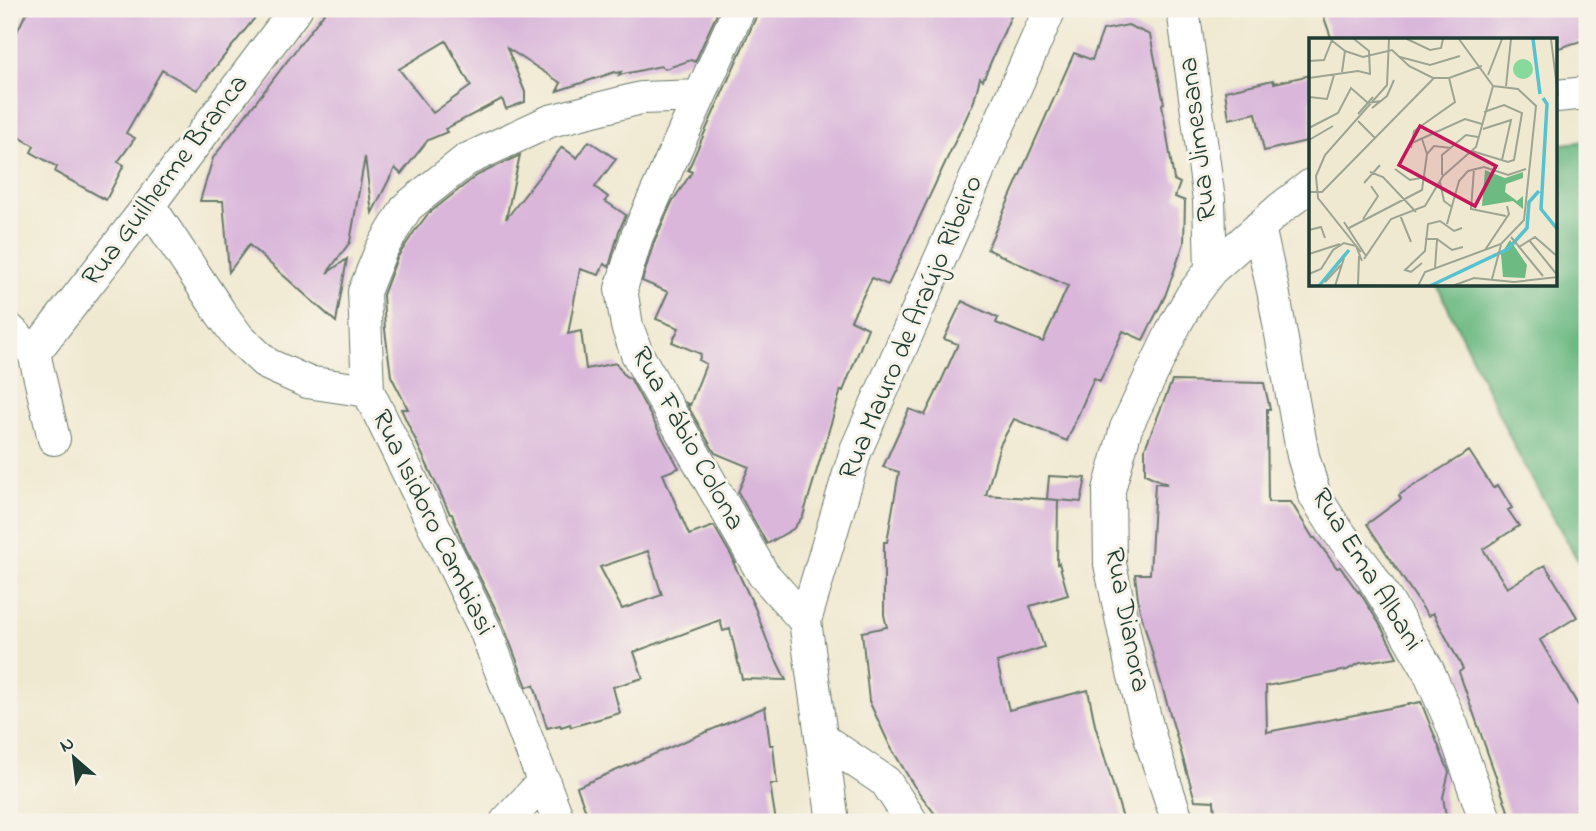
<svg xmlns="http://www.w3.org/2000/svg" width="1596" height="831" viewBox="0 0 1596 831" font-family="'Indie Flower',sans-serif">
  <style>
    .forest { fill: #6dba83; stroke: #467c5c; stroke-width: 2 }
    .building { fill: #d9b6da; fill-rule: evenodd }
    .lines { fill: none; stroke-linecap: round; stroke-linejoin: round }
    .street-casing { stroke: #68796b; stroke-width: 34 }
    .street { stroke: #fff; stroke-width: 32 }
    .labels { text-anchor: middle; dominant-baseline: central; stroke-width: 6; stroke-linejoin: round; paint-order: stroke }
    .street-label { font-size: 28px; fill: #1f3d34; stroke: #f7f3e8 }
    .inset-river { fill: none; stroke: #56c2d0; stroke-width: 3.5 }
    .inset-road { fill: none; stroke: #9ca492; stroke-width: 2 }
    .view { fill: #c2185b; fill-opacity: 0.15; stroke: #c2185b; stroke-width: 3.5 }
    .inset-edge { fill: none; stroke: #1f3d34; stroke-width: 3.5 }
  </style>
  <rect width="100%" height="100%" fill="#f7f3e8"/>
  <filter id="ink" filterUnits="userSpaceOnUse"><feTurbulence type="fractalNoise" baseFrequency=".0143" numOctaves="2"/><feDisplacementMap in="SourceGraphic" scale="14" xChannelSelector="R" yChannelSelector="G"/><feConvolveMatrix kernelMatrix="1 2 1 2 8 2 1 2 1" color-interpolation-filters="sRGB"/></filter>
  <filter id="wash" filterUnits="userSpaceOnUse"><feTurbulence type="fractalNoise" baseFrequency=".00686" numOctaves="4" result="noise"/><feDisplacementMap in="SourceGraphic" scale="28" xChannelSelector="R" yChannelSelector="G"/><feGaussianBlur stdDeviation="1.57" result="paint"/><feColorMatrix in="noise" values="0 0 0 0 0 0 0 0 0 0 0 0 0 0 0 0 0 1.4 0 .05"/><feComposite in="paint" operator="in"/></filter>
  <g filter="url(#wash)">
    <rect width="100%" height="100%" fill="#f0e9d1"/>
    <path class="forest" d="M 1587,141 L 1587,577 L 1520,458 L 1437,285 L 1556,285 L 1556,145 Z"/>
    <g id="blocks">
      <path class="building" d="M 28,9 L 262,9 L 197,90 L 162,70 L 126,133 L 135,138 L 118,162 L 124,165 L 106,200 L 55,172 L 57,167 L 31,152 L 34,146 L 9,131 L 9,48 Z
        M 327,9 L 719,9 L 695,62 L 691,60 L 665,69 L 661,66 L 619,75 L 621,72 L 616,73 L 615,72 L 557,91 L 561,83 L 507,48 L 525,92 L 525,102 L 506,109 L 502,99 L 445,129 L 447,132 L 428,140 L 401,174 L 395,168 L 372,213 L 365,157 L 350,242 L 327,273 L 347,259 L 336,322 L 249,245 L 229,272 L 223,201 L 200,201 L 213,158 ZM 446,41 L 471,86 L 433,113 L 399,69 Z
        M 757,9 L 1014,9 L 983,80 L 980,78 L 974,101 L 888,285 L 872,278 L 851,320 L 868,328 L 843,391 L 841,390 L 803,516 L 793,529 L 767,544 L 738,492 L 749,467 L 715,453 L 686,403 L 690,405 L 706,364 L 699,360 L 701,354 L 672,342 L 679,328 L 656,319 L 668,292 L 642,281 L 654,242 L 672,202 L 692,172 L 688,170 L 756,17 Z
        M 1321,9 L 1587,9 L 1587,39 L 1556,49 L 1556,40 L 1332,40 Z
        M 1128,25 L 1150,35 L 1164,103 L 1162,104 L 1174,180 L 1180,183 L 1175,197 L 1185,201 L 1184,243 L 1165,296 L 1143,340 L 1123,331 L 1100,381 L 1094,378 L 1067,441 L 1014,419 L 1000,445 L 986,495 L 1058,500 L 1057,564 L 1059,563 L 1068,595 L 1030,606 L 1044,647 L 997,662 L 1009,710 L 1088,690 L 1095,725 L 1124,822 L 941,822 L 914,786 L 890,746 L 869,701 L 862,632 L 887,627 L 884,615 L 884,542 L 887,542 L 899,472 L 883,467 L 909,409 L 925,415 L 935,395 L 958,344 L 944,339 L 962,301 L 998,318 L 996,323 L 1043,342 L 1068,286 L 987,249 L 1074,53 L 1092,60 L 1103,30 Z
        M 1311,75 L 1311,140 L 1264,151 L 1256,113 L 1229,119 L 1225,91 L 1273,80 L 1274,83 Z
        M 589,141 L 616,159 L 595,187 L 608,197 L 605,201 L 626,215 L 619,231 L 609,267 L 604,264 L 599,275 L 580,269 L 568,334 L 581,331 L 586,369 L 616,363 L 625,376 L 630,378 L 679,468 L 663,474 L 689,535 L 714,526 L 735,562 L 733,562 L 755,608 L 768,643 L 786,680 L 742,679 L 730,629 L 723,631 L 720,620 L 634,652 L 643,678 L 613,687 L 620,713 L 571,727 L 570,724 L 561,727 L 560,725 L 547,728 L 534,685 L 527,687 L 502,622 L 463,544 L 452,514 L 450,514 L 401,409 L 408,409 L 391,376 L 385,330 L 383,295 L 397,258 L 414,232 L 428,214 L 476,176 L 520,155 L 506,219 L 562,147 L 577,158 ZM 648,551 L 662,595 L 622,609 L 600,567 Z
        M 1172,381 L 1264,383 L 1270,409 L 1267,409 L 1268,502 L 1291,502 L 1313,538 L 1315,538 L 1337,568 L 1340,567 L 1358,592 L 1359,591 L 1379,623 L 1397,657 L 1360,663 L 1347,670 L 1266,686 L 1267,732 L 1421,702 L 1449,772 L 1443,797 L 1447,822 L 1228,822 L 1229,816 L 1215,816 L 1214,801 L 1195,800 L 1139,607 L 1135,574 L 1150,574 L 1155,483 L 1167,484 L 1145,474 L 1145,448 Z
        M 1469,451 L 1493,488 L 1498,485 L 1512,508 L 1508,510 L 1519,526 L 1483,549 L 1507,588 L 1545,565 L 1577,617 L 1540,640 L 1578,705 L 1587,699 L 1587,822 L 1512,822 L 1459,672 L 1463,669 L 1433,613 L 1428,616 L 1367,524 L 1401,499 L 1399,495 Z
        M 1049,476 L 1086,478 L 1081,502 L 1047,499 Z
        M 765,707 L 770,745 L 773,745 L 777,784 L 770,784 L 776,822 L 590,822 L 577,787 Z"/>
    </g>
  </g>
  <g filter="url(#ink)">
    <use href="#blocks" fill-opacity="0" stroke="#68796b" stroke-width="2"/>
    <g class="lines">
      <g class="street-casing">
        <path id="street" d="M 739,9 L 637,236 L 621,289 L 627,326 L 637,354 L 763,574 L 805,621
          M 1183,9 L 1209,200 L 1211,270
          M 1556,96 L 1587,93
          M 149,205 L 220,312 L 239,338 L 267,364 L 307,382 L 368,391 L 485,630 L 559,822
          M 1259,227 L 1273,290 L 1303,456 L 1315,496 L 1334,526 L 1369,572 L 1397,617 L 1427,668 L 1452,725 L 1486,822
          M 9,329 L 34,353
          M 34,353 L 149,205 L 296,9
          M 34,353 L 54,439
          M 368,391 L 364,292 L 381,250 L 407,207 L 466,160 L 550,121 L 641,98 L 699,96
          M 821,738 L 886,782 L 912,822
          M 506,822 L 544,781
          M 833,822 L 805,621 L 856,450 L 1050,9
          M 1178,822 L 1152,744 L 1131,665 L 1110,564 L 1109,490 L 1126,428 L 1176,323 L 1192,295 L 1211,270 L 1281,208 L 1311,185"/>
      </g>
      <use href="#street" class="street"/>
    </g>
  </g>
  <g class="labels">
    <g class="street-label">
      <text transform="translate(1199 139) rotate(-97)">Rua Jimesana</text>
      <text transform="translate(166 181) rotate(-53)">Rua Guilherme Branca</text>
      <text transform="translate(912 328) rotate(-67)">Rua Mauro de Araújo Ribeiro</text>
      <text transform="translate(687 439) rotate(61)">Rua Fábio Colona</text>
      <text transform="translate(432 523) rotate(64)">Rua Isidoro Cambiasi</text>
      <text transform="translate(1366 570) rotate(58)">Rua Ema Albani</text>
      <text transform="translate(1126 620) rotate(79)">Rua Dianora</text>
    </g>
  </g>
  <g transform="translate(1309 38)">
    <rect width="248" height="248" fill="#f0e9d1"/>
    <path d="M204 31a10 10 0 1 1 20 0a10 10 0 1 1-20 0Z" fill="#87da9b"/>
    <path d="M 176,132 L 196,140 L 214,134 L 214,140 L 197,146 L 196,154 L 208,163 L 214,158 L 214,171 L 204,163 L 173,168 ZM 201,202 L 218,227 L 216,240 L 194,239 L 192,216 Z" fill="#6dba83"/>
    <path class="inset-river" d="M 224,1 L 231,56M 234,60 L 238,66 L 232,171 L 249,192M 10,248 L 40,212M 121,248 L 199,211 L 218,190 L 220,164 L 230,153"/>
    <path class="inset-road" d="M 21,1 L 36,13 L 54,19 L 83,12 L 100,28 L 124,40 L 140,40 L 173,28M 98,1 L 121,12 L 132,10 L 134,1M 150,1 L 184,48M 242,1 L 249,58M 91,19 L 121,27 L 151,18M 0,23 L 15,22 L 23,2M 33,34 L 36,13M 179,37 L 193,1M 0,40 L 49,33 L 61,36 L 60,13 L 45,1M 197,48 L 202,1M 0,59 L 18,61 L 25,37M 63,70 L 78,58 L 85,42M 49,76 L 64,59M 49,83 L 66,100M 0,90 L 29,75 L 42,50 L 59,65 L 72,63M 174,91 L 202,82 L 193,122M 0,102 L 24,88M 103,105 L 156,81 L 173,86M 102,110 L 105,93 L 146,64 L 140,40M 163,113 L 199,124 L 205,122 L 213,75 L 195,67 L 175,74M 118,116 L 125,108 L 142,110M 86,131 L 101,142 L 117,139M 165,131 L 162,171 L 197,178M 61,134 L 74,139 L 107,174M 133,137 L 133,117 L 157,97 L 169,99M 131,144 L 135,163 L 143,169M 55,145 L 71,127M 0,154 L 13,154 L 125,40M 91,177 L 102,204M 54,181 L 69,158 L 62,148M 35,184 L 57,218M 138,186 L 150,143 L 159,133 L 175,129 L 199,137 L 217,131M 40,190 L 113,152 L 118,116 L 113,101M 0,192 L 12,189 L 16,200M 202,199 L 234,238M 116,201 L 128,201 L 143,212 L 154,209M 220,202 L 249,238M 210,209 L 226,199 L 249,219M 176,212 L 200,176 L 198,168M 52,214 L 9,160 L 7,138 L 16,117 L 78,47 L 80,1M 0,216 L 31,206M 50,218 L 49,247 L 89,248M 55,221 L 82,181 L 116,168 L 134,138 L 167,109 L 184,48M 113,225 L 102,234 L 96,232 L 116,213 L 119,186 L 131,183 L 145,193 L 153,190M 126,230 L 128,202M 0,236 L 12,231 L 24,212 L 35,205 L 47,208 L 53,223M 183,241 L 192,207M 16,244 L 32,227M 26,248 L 35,220M 109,248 L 116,234 L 192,206 L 215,182 L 227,68 L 209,51 L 184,48M 143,248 L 165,240 L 205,244 L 249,239"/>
    <path class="view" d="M 111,88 L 187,128 L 166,168 L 90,127 Z"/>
    <rect width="248" height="248" class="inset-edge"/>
  </g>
  <rect width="1596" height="831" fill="none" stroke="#f7f3e8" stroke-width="35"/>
  <g transform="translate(74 758) rotate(332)" stroke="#f7f3e8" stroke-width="5" paint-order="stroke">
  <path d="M0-5L12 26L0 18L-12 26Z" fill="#1f3d34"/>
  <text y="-10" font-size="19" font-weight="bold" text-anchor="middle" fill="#1f3d34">N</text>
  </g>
</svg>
